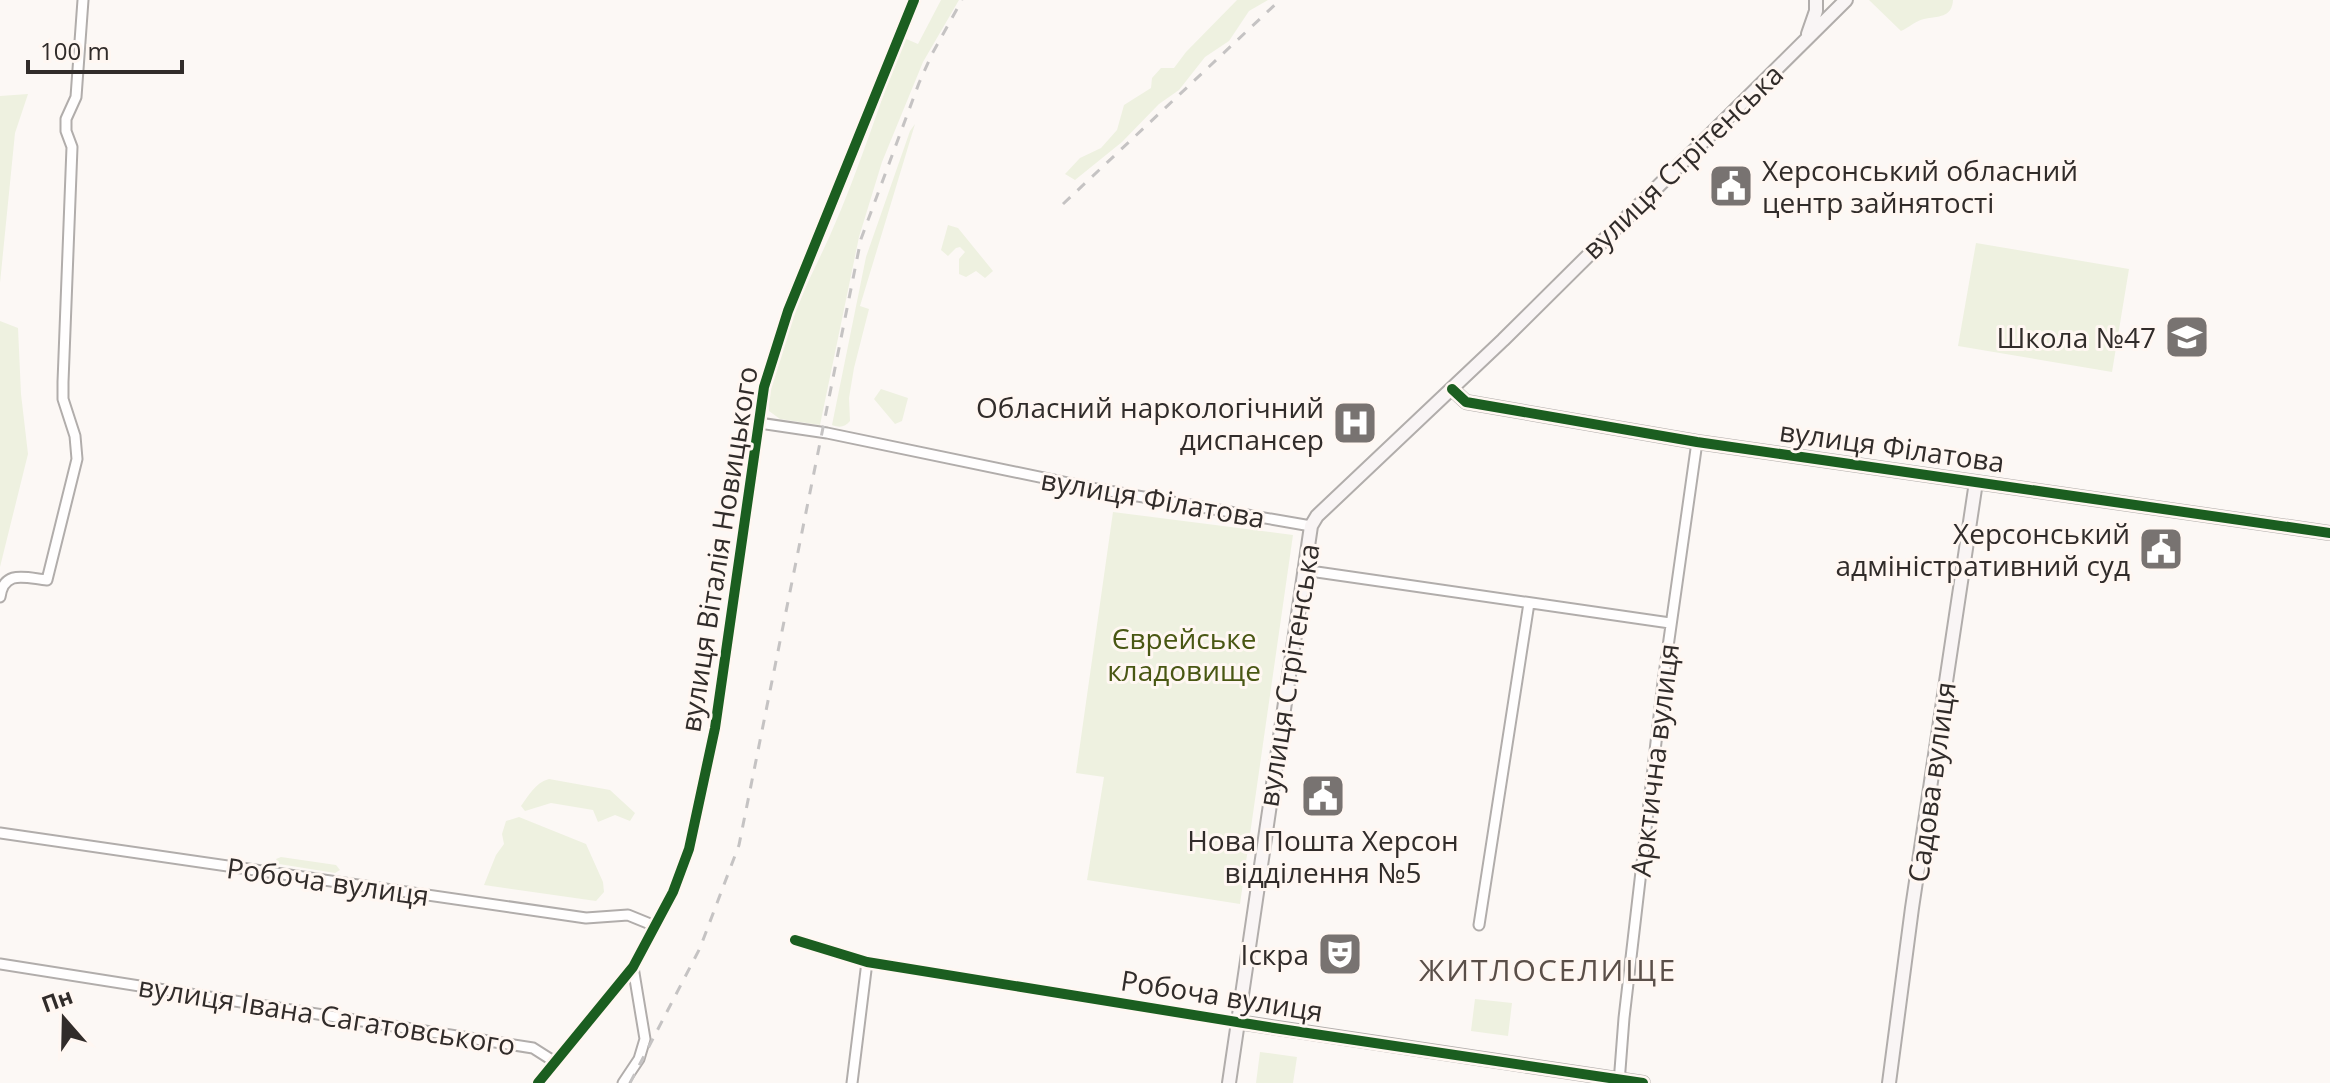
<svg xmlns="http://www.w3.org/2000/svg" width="2330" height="1083" viewBox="0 0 2330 1083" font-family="'Open Sans',sans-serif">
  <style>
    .green { fill: #eef1e0 }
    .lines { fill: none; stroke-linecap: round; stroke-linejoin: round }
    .street-casing { stroke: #b1adab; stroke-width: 13 }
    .secondary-casing { stroke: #b1adab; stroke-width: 16 }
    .street { stroke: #fffefe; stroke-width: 9 }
    .secondary { stroke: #f9f5f5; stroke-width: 12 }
    .rail { stroke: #c5c3c3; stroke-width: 3; stroke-dasharray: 10 10; stroke-linecap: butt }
    .cycleway-casing { stroke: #fff7f2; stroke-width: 15 }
    .cycleway { stroke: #1b5e20; stroke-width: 10 }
    .labels { text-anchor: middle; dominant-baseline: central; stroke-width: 6; stroke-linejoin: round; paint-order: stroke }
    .street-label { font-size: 28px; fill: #312c2a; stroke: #fff7f2 }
    .poi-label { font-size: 28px; fill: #312c2a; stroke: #fff7f2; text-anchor: end }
    .park-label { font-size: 28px; fill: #495713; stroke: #fff7f2 }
    .neighbourhood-label { font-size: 30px; letter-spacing: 2px; fill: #5a4f49; stroke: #fff7f2 }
  </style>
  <rect width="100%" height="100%" fill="#fcf8f5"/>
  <path class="green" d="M 941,0 L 959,0 L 923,62 L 882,162 L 859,237 L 820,425 L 780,419 L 769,411 C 765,359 810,281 831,233 C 859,170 880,102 904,38 L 918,44 Z
    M 1237,0 L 1268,0 L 1249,11 L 1229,41 L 1205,57 L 1179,90 L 1159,104 L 1122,142 L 1075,180 L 1065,174 L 1080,158 L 1101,148 L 1117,130 L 1124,105 L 1151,88 L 1152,78 L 1161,68 L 1174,68 L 1186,52 Z
    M 1869,0 L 1953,0 C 1952,18 1938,16 1924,19 C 1917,20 1908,28 1901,31 Z
    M 28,94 L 15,133 L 0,283 L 0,96 Z
    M 915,124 L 860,306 L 869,309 L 854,368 L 849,398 L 850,421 C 845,427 840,428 832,425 L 866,257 L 910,131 Z
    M 948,225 L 958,228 L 993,271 L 985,278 L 976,271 L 966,277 L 959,274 L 959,259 L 965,252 L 960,247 L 956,248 L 948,256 L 941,250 Z
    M 1976,243 L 2129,269 L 2112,372 L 1958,346 Z
    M 0,321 L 18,328 L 21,394 L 28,454 L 0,567 Z
    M 881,389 L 908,398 L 902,421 L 895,424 L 874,399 Z
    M 1113,512 L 1293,535 L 1240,904 L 1087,880 L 1104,777 L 1076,773 Z
    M 549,779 L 610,790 L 635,813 L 630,821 L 615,815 L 598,822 L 593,810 L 551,803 L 525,811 L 521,806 C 529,795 535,783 549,779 Z
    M 519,817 L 586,844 L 603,882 L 604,892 L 596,901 L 484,885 L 496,855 L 504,844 L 502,834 L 506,821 Z
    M 281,857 L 336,865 L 340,870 L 335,873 L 279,864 L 276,859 Z
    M 1475,999 L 1512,1003 L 1508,1036 L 1471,1031 Z
    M 1260,1052 L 1297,1057 L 1293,1083 L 1256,1083 Z"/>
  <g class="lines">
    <g class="street-casing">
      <path id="street" d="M 759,423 L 827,433 L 1097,489 L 1311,526
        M 1303,570 L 1670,623
        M 0,597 C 4,569 26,578 47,580 L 77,459 L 75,436 L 63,399 L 63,382 L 72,147 L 66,131 L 66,119 L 76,97 L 83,0
        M 0,833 L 586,918 L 628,915 L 655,926
        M 1479,925 L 1529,603
        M 795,940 L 867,962 L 1238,1022
        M 0,964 L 533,1048 L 555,1062
        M 538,1083 L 633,967 L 673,892 L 689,849 L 715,728 L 764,387 L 788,311 L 914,0
        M 623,1083 L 639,1059 L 645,1039 L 633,967
        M 852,1083 L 867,962
        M 1619,1083 L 1624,1018 L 1663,682 L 1697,442"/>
    </g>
    <g class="secondary-casing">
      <path id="secondary" d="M 1808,34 L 1816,11 L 1816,0
        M 1452,389 L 1466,402 L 1697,442 L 2330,533
        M 1238,1022 L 1643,1083
        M 1229,1083 L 1311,526 L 1317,516 L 1503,340 L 1846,0
        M 1889,1083 L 1912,908 L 1976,482"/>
    </g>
    <use href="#street" class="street"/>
    <use href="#secondary" class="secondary"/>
    <path class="rail" d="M 1063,204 L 1280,0
      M 630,1083 L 700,948 L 739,845 L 861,239 L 919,83 L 932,54 L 962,0"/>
    <g class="cycleway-casing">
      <path id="cycleway" d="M 1452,389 L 1466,402 L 1697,442 L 2330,533
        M 795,940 L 867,962 L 1274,1028 L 1643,1083
        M 538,1083 L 633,967 L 673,892 L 689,849 L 715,728 L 764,387 L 788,311 L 914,0"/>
    </g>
    <use href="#cycleway" class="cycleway"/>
  </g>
  <defs>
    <g id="civic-square" transform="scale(2.3)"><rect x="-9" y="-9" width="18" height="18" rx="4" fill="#787371" stroke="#fff7f2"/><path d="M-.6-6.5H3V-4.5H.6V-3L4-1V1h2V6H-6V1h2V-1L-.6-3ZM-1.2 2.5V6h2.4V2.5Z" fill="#fff"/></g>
    <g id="school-square" transform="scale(2.3)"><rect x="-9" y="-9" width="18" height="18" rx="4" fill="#787371" stroke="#fff7f2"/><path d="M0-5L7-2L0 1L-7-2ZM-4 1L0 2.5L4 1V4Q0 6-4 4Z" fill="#fff"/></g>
    <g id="hospital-square" transform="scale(2.3)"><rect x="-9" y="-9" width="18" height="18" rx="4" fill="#787371" stroke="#fff7f2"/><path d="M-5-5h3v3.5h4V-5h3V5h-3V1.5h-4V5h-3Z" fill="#fff"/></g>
    <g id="theatre-square" transform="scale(2.3)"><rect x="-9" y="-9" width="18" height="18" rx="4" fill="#787371" stroke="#fff7f2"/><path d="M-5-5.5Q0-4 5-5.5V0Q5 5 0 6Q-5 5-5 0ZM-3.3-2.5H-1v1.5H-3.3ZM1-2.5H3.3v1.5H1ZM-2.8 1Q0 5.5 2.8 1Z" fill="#fff"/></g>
  </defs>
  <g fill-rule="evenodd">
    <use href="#civic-square" x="1731" y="186"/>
    <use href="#school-square" x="2187" y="337"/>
    <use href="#hospital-square" x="1355" y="423"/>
    <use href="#civic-square" x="2161" y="549"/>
    <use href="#civic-square" x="1323" y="796"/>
    <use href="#theatre-square" x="1340" y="954"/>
  </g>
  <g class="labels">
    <g class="street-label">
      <text transform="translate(1682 161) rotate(-44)">вулиця Стрітенська</text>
      <text transform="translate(1892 446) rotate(8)">вулиця Філатова</text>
      <text transform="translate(1153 498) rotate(10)">вулиця Філатова</text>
      <text transform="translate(718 549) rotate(-81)">вулиця Віталія Новицького</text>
      <text transform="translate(1288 675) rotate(-81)">вулиця Стрітенська</text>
      <text transform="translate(1654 760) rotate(-83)">Арктична вулиця</text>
      <text transform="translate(1931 782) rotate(-82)">Садова вулиця</text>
      <text transform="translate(328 881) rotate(8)">Робоча вулиця</text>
      <text transform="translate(1222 995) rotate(9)">Робоча вулиця</text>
      <text transform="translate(327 1015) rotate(9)">вулиця Івана Сагатовського</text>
    </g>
    <g class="poi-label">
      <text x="1762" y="170" text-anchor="start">Херсонський обласний<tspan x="1762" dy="32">центр зайнятості</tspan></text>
      <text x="2156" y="337">Школа №47</text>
      <text x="1324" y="407">Обласний наркологічний<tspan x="1324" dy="32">диспансер</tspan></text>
      <text x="2130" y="533">Херсонський<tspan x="2130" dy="32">адміністративний суд</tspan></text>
      <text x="1323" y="840" text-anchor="middle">Нова Пошта Херсон<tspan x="1323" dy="32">відділення №5</tspan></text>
      <text x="1309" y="954">Іскра</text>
    </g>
    <g class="park-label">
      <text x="1184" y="638">Єврейське<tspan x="1184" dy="32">кладовище</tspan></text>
    </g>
    <g class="neighbourhood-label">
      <text x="1548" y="969">ЖИТЛОСЕЛИЩЕ</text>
    </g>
  </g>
  <g transform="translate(64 1019) rotate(340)" stroke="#fff7f2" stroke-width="6" paint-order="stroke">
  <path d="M0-6L14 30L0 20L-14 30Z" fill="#312c2a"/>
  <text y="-12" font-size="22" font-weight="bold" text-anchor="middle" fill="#312c2a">Пн</text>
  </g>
  <path d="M28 60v12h154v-12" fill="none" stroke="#312c2a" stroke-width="4"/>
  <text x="40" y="60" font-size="24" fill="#312c2a" stroke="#fff7f2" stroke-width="6" paint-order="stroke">100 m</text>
</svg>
